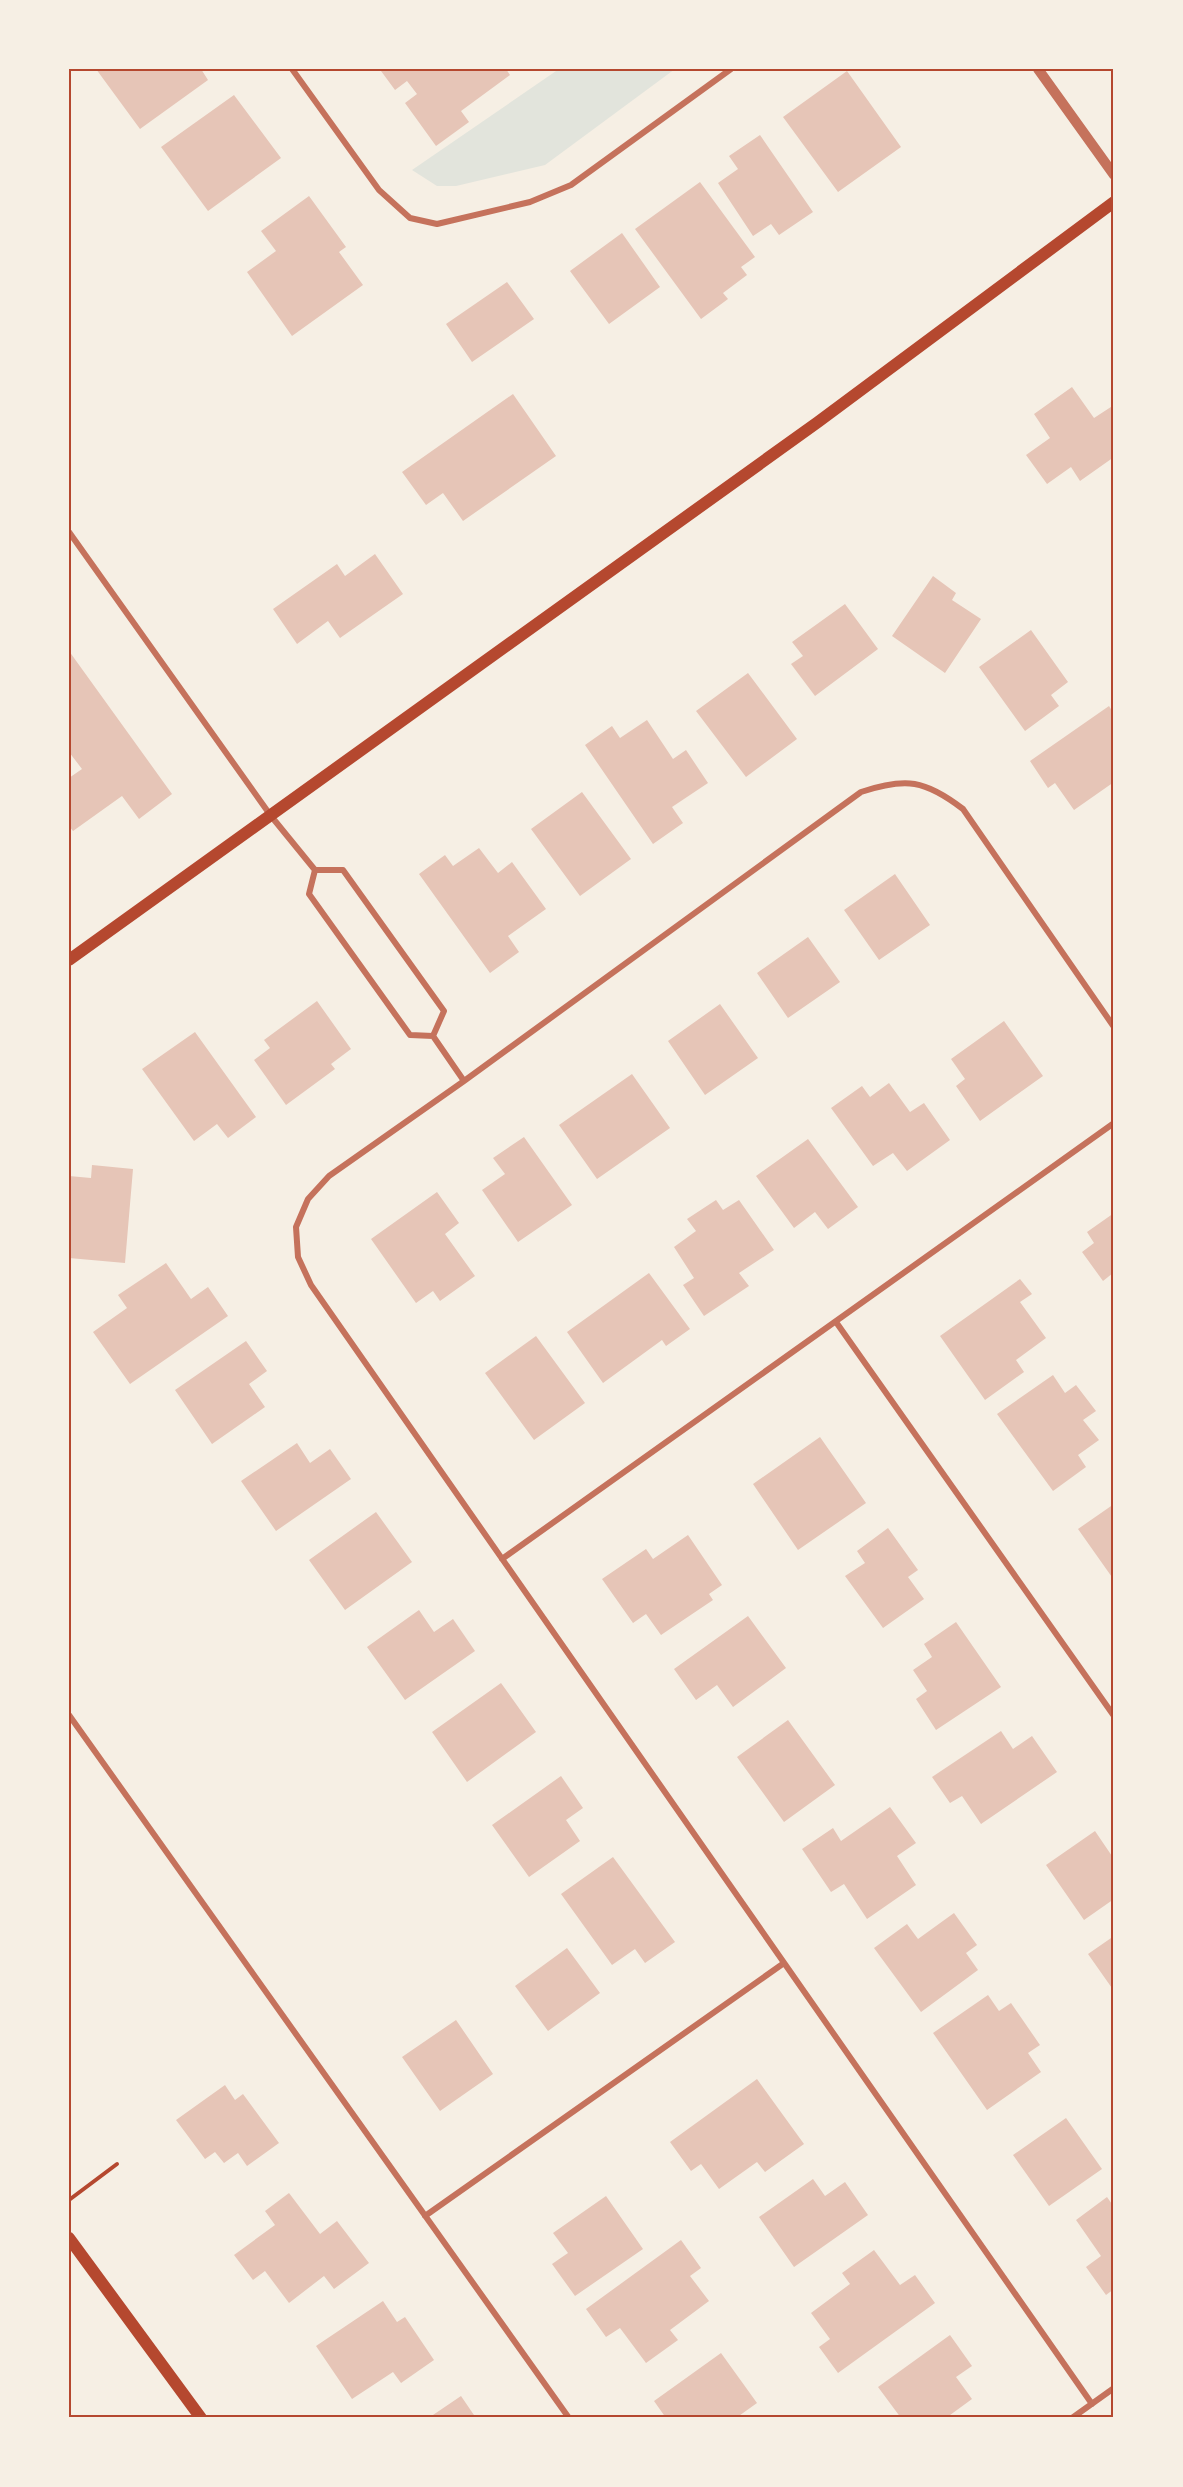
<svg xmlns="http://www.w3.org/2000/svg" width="1183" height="2487" viewBox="0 0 1183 2487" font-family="'Archivo Narrow',sans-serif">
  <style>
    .green { fill: #e2e4dc }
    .building { fill: #e6c5b7 }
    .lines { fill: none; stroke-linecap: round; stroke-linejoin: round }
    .path { stroke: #b5482f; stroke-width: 4 }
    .minor { stroke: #c5725c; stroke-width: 6 }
    .tertiary { stroke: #c5725c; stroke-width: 10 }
    .secondary { stroke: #b5482f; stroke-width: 12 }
    .neatline { fill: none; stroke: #b5482f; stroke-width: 2 }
  </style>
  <rect width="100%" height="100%" fill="#f6efe4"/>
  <path class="green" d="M 559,69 L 675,69 L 545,165 L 456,186 L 437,186 L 412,170 Z"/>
  <path class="building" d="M 96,69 L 201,69 L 208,80 L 140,129 Z
    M 383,69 L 506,69 L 510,75 L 461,111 L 469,122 L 436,146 L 405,103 L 417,94 L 407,81 L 395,90 L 381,71 Z
    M 847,71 L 901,147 L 838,192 L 783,117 Z
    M 234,95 L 281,158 L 208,211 L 161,147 Z
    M 760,135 L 813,212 L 779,235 L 771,224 L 753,236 L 718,183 L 738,169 L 729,156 Z
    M 700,182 L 755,257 L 741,267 L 747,275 L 723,293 L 728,299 L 701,319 L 635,229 Z
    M 309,196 L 346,247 L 339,252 L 363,285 L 292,336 L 247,272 L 276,251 L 261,231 Z
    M 622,233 L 660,287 L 609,324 L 570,271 Z
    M 507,282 L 534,319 L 472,362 L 446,324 Z
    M 1072,387 L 1094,418 L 1114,405 L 1114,457 L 1080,481 L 1071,467 L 1047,484 L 1026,455 L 1050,438 L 1034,414 Z
    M 513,394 L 556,456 L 463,521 L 443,493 L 426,505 L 402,472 Z
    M 375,554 L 403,594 L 340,638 L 328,621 L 297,644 L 273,609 L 337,564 L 345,576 Z
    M 933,576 L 956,593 L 952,600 L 981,619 L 945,673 L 892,636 Z
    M 845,604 L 878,649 L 815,696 L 791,664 L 803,656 L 792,642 Z
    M 1031,630 L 1068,682 L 1051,695 L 1059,706 L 1025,731 L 979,667 Z
    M 69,651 L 172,794 L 139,819 L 122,796 L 73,831 L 69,826 L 69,778 L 82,769 L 69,752 Z
    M 748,673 L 797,739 L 746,777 L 696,711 Z
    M 1109,706 L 1114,714 L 1114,782 L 1074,810 L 1055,783 L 1048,788 L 1030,761 Z
    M 647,720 L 673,759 L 686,750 L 708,783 L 672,807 L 683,823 L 653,844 L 585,745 L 612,726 L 620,738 Z
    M 582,792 L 631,859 L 580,896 L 531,829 Z
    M 479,848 L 498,873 L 512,862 L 546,909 L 508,936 L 519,952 L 490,973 L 419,874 L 445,855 L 453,866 Z
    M 895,874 L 930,925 L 879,960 L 844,910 Z
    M 808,937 L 840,982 L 788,1018 L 757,973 Z
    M 317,1001 L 351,1049 L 331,1064 L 335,1069 L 286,1105 L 254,1060 L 270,1048 L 264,1040 Z
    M 720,1004 L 758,1058 L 705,1095 L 668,1041 Z
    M 1004,1021 L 1043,1076 L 980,1121 L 956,1086 L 965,1079 L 951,1059 Z
    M 195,1032 L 256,1117 L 228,1138 L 217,1124 L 194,1141 L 142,1069 Z
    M 632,1074 L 670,1128 L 597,1179 L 559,1125 Z
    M 889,1083 L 910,1112 L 924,1103 L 950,1140 L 907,1171 L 893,1153 L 873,1166 L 831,1108 L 862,1086 L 870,1097 Z
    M 524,1137 L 572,1205 L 518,1242 L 482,1190 L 505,1174 L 493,1158 Z
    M 808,1139 L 858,1207 L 828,1229 L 815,1212 L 794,1228 L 756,1176 Z
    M 92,1165 L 133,1169 L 125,1263 L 69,1258 L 69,1176 L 91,1178 Z
    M 437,1192 L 459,1223 L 445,1234 L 475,1276 L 440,1301 L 433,1291 L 416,1303 L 371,1239 Z
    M 716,1200 L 723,1210 L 739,1200 L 774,1250 L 739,1273 L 749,1286 L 704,1316 L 683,1285 L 694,1278 L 674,1247 L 696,1231 L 687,1219 Z
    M 1114,1213 L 1114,1275 L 1113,1273 L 1103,1281 L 1082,1252 L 1094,1243 L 1087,1232 Z
    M 166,1263 L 191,1299 L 208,1287 L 228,1316 L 130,1384 L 93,1332 L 127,1308 L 118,1295 Z
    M 649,1273 L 690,1329 L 666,1346 L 662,1340 L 603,1383 L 567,1332 Z
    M 1020,1279 L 1032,1294 L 1020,1302 L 1046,1338 L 1016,1360 L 1024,1372 L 985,1400 L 940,1336 Z
    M 536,1336 L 585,1403 L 534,1440 L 485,1373 Z
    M 246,1341 L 267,1371 L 249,1384 L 265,1407 L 212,1444 L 175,1390 Z
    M 1053,1375 L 1065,1393 L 1076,1385 L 1096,1411 L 1083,1420 L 1099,1440 L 1078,1455 L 1086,1467 L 1053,1491 L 997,1414 Z
    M 820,1437 L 866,1503 L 798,1550 L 753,1484 Z
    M 297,1443 L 310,1463 L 330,1449 L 351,1479 L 276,1531 L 241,1481 Z
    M 1114,1504 L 1114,1580 L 1078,1529 Z
    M 376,1512 L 412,1562 L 345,1610 L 309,1560 Z
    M 888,1528 L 918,1570 L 908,1577 L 924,1599 L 883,1628 L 845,1576 L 865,1563 L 857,1551 Z
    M 688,1535 L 722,1585 L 709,1594 L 713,1600 L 661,1635 L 646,1614 L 633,1623 L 602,1579 L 646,1549 L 653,1559 Z
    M 419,1610 L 434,1632 L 453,1619 L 475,1651 L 405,1700 L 367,1647 Z
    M 748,1616 L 786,1668 L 733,1707 L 717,1685 L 696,1700 L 674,1669 Z
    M 956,1622 L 1001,1687 L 936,1730 L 916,1699 L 927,1691 L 913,1670 L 932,1657 L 924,1644 Z
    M 501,1683 L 536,1732 L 467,1782 L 432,1732 Z
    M 788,1720 L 835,1785 L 784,1822 L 737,1757 Z
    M 1001,1731 L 1013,1749 L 1032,1736 L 1057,1772 L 981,1824 L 962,1796 L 950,1803 L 932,1777 Z
    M 561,1776 L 583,1808 L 566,1820 L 580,1841 L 529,1877 L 492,1825 Z
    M 890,1807 L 916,1843 L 897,1856 L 916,1885 L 867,1919 L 844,1884 L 831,1892 L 802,1849 L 833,1828 L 841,1841 Z
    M 1095,1831 L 1114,1859 L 1114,1899 L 1084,1920 L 1046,1865 Z
    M 613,1857 L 675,1942 L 645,1963 L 635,1949 L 612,1965 L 561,1894 Z
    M 954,1913 L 977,1945 L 966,1953 L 978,1970 L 921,2012 L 874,1948 L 907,1924 L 918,1939 Z
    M 1114,1936 L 1114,1991 L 1088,1954 Z
    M 567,1948 L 600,1993 L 548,2031 L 515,1986 Z
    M 988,1995 L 999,2011 L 1011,2003 L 1040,2045 L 1028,2053 L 1041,2072 L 987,2110 L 933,2033 Z
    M 456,2020 L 493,2074 L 440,2111 L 402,2057 Z
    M 757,2079 L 804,2144 L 765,2172 L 757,2162 L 719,2189 L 701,2164 L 691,2171 L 670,2142 Z
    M 225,2085 L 235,2100 L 243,2094 L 279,2143 L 247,2166 L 238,2153 L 224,2163 L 215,2152 L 205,2159 L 176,2120 Z
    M 1066,2118 L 1102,2169 L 1049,2206 L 1013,2155 Z
    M 813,2179 L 825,2196 L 845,2182 L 868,2215 L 794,2267 L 759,2217 Z
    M 289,2193 L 320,2234 L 337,2221 L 369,2263 L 334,2289 L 324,2276 L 289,2303 L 265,2271 L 253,2280 L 234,2255 L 275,2225 L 265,2211 Z
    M 606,2196 L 643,2249 L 575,2296 L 552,2264 L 568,2253 L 553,2233 Z
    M 1107,2197 L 1114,2207 L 1114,2289 L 1106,2295 L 1086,2267 L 1101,2256 L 1076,2220 Z
    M 681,2240 L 701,2268 L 690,2276 L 709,2301 L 670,2330 L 678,2340 L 646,2363 L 620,2328 L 606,2337 L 586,2309 Z
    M 874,2250 L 900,2285 L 915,2275 L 935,2303 L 838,2373 L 819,2347 L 830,2339 L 811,2313 L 850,2284 L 842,2273 Z
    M 383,2301 L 397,2322 L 405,2317 L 434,2360 L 401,2383 L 393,2372 L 352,2399 L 316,2346 Z
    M 950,2335 L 972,2366 L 956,2377 L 972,2399 L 946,2418 L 901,2418 L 878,2387 Z
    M 721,2353 L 757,2403 L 736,2418 L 666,2418 L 654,2401 Z
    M 461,2396 L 476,2418 L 431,2418 L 430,2417 Z"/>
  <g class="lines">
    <path class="path" d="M 69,2200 L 117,2164"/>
    <path class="minor" d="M 292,69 L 379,190 L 410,218 L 437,224 L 530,202 L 571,185 L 731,69
      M 69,532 L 271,816 L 315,870
      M 315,870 L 343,870 L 444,1011 L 433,1036
      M 315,870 L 309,894 L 410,1035 L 433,1036
      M 433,1036 L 464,1081
      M 836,1322 L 1114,1716
      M 502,1559 L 1114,1123
      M 69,1715 L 569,2418
      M 425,2216 L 784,1963
      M 1092,2404 L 311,1285 L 298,1257 L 296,1227 L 308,1199 L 329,1176 L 464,1081 L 861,792 C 906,777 925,780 963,809 L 1114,1027
      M 1072,2418 L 1114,2388"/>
    <path class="tertiary" d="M 1038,69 L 1114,175"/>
    <path class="secondary" d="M 69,960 L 818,422 L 1114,202
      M 69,2238 L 201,2418"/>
  </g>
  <rect width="1183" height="2487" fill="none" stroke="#f6efe4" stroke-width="141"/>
  <rect x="70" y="70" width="1042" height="2346" class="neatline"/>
</svg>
